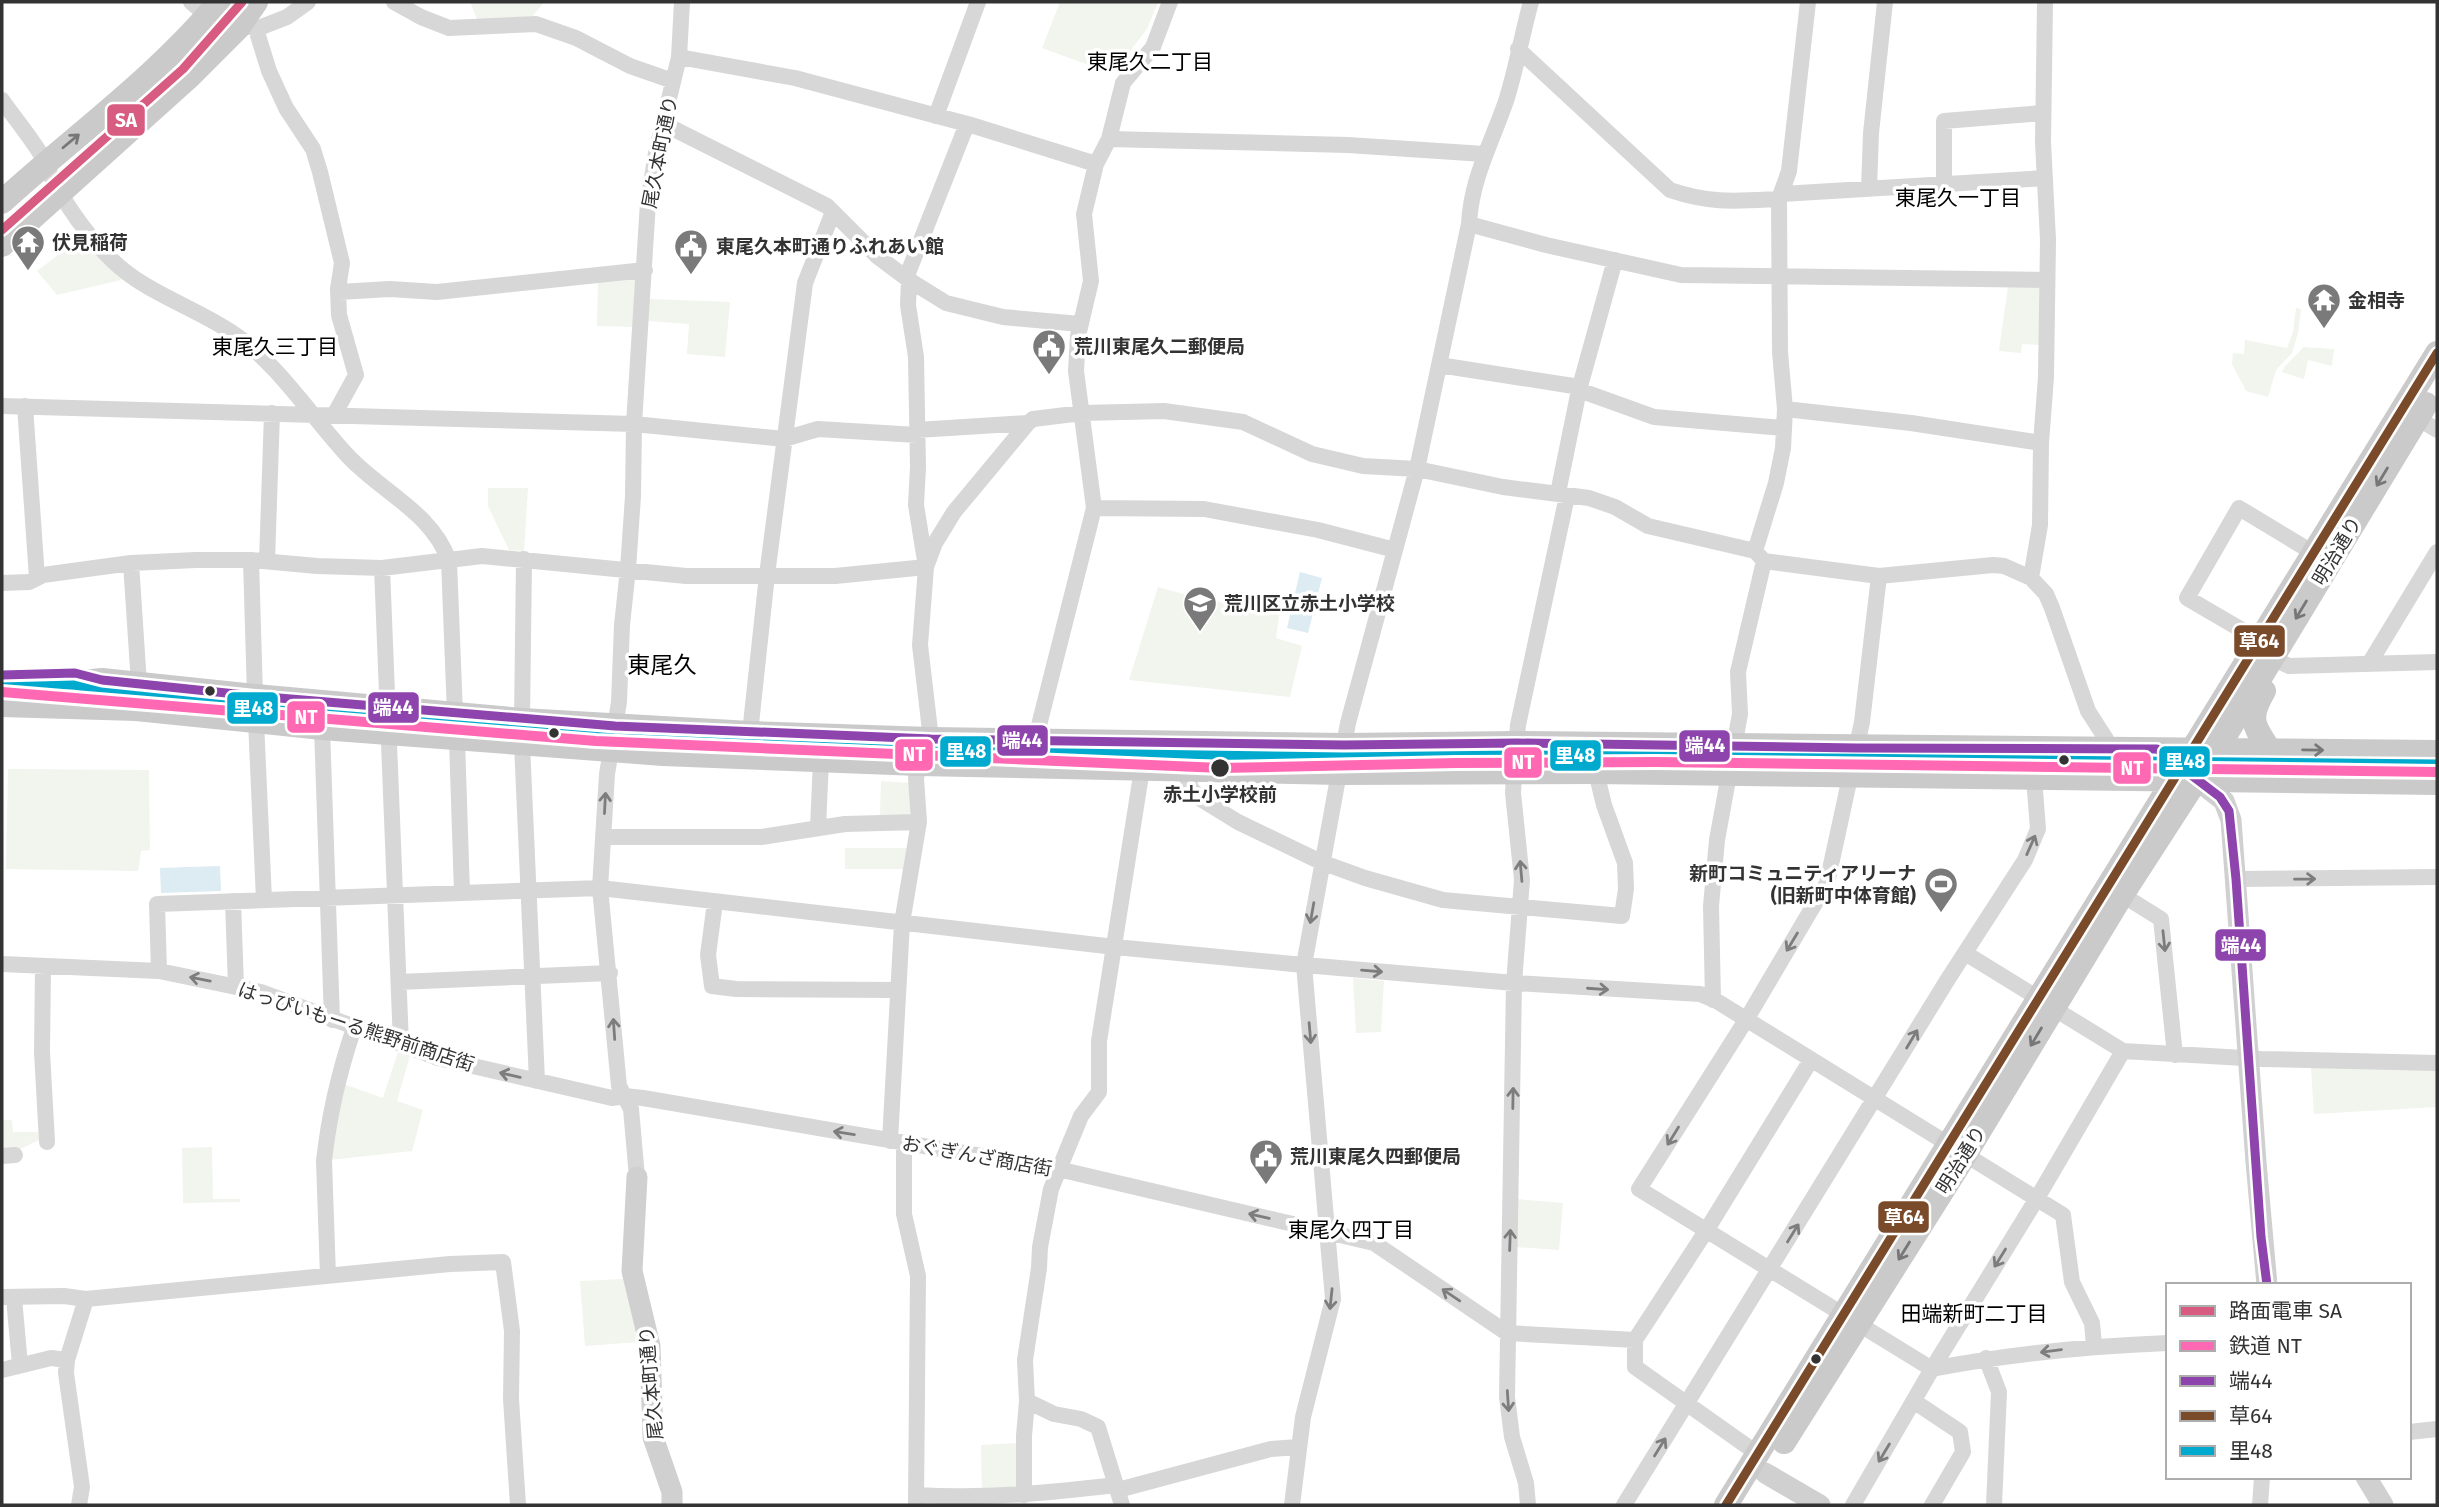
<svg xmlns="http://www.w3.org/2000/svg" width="2439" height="1507" viewBox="0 0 2439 1507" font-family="'Fira Sans','Noto Sans JP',sans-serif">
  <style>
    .green { fill: #f1f5ed }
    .water { fill: #ddebf3 }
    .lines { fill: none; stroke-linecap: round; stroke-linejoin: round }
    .street { stroke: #d7d7d7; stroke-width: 16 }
    .secondary { stroke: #d0d0d0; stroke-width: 21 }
    .primary { stroke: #cacaca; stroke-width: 24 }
    .bus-1-casing { stroke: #fff; stroke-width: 14 }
    .bus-2-casing { stroke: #fff; stroke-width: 14 }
    .bus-3-casing { stroke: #fff; stroke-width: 14 }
    .bus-1 { stroke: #8e44ad; stroke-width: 9 }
    .bus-2 { stroke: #7a4b2a; stroke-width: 9 }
    .bus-3 { stroke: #00a9ce; stroke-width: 9 }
    .rail-1-casing { stroke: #fff; stroke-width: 16 }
    .rail-1 { stroke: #ff69b4; stroke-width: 10 }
    .tram-1-casing { stroke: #fff; stroke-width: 14 }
    .tram-1 { stroke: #d85b81; stroke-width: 9 }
    .oneway { stroke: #777 }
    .oneway2 { stroke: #7d7d7d }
    .bus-dot { fill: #333; stroke: #fff; stroke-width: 2.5 }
    .labels { text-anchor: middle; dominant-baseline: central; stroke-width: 7; stroke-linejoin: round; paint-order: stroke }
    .street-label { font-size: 19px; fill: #333; stroke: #fff }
    .poi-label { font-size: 19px; font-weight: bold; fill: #333; stroke: #fff; text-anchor: start }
    .stop-label { font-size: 19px; font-weight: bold; fill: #333; stroke: #fff }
    .neighbourhood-label { font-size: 21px; fill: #000; stroke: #fff }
    .quarter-label { font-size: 23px; fill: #000; stroke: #fff }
    .line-badge { stroke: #fff; stroke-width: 2.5 }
    .badge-label { font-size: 19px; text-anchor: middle; font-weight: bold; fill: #fff }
  </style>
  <rect width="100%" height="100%" fill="#fff"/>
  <path class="green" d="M 470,2 L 544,2 L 533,16 L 478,21 Z
    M 1060,2 L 1158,2 L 1147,29 L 1123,60 L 1118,71 L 1108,72 L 1042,48 Z
    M 83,236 L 124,275 L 121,280 L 57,295 L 37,271 Z
    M 636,278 L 635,327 L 597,326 L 598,280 Z
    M 2036,285 L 2039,288 L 2039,345 L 2022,344 L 2021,353 L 1999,351 L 2008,286 Z
    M 649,299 L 730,302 L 725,357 L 687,354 L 689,324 L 648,321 Z
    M 2296,308 L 2301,309 L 2298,333 L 2292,353 L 2276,370 L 2268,397 L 2246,391 L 2232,364 L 2233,353 L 2244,354 L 2245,340 L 2287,348 L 2293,332 Z
    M 2303,347 L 2334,349 L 2332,366 L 2308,360 L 2304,379 L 2282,372 C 2284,365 2298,355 2303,347 Z
    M 488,488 L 528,488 L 524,551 L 509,550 L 488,506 Z
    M 1158,587 L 1205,600 L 1280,610 L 1276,638 L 1302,646 L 1290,697 L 1129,680 Z
    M 8,769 L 149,770 L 150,850 L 141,851 L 138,871 L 6,869 Z
    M 881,781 L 910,783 L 910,819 L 880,818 Z
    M 845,848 L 913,848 L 909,869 L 845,869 Z
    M 1353,978 L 1384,981 L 1381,1032 L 1356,1033 Z
    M 398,1052 L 410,1056 L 397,1101 L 423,1110 L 412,1151 L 330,1160 L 341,1083 L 383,1098 Z
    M 2311,1067 L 2437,1070 L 2437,1107 L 2314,1114 Z
    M 2,1120 L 12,1120 L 13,1132 L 38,1132 L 39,1140 L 18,1150 L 2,1150 Z
    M 212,1147 L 213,1199 L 240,1199 L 240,1202 L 183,1203 L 182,1148 Z
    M 1516,1199 L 1563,1203 L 1559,1250 L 1515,1247 Z
    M 623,1279 L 637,1327 L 639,1342 L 585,1346 L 580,1281 Z
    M 1017,1443 L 1018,1491 L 982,1493 L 981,1445 Z"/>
  <path class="water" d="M 1300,572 L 1322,578 L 1308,633 L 1287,628 Z
    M 220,866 L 221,891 L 161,893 L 160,868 Z"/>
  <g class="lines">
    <path class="street" d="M 191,2 L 207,16
      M 394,2 L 421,17 L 449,28 L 536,24 L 576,38 L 630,66 L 673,81
      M 209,14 L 229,18 L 256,29 L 287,17 L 308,2
      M 256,29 L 269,71 L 286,108 L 313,149 L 320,172 L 342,263 L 338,289 L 339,315 L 356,375 L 334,415
      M 1518,49 L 1670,190 C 1711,204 1737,201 1779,199
      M 679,57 L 795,78 L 971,125 L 1096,164
      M 2,100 C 16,120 33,140 45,161 C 48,167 50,174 53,181 C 70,211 88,237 113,261 C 146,293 194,307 231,332 C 277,362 310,415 347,455 C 381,492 432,512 449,561 L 455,714
      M 936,116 L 978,2
      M 664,124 L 827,206 L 877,256 L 909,280 L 946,303 L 1003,317 L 1080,324
      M 1109,139 L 1348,145 L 1484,154
      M 1944,185 L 1944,121 L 2043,113
      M 1869,189 L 1871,133 L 1885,2
      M 1782,194 L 2045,178
      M 1469,224 L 1546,245 L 1681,275 L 2046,280
      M 906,278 L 967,124
      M 909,280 L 908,305 L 916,357 L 918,467 L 916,505 L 926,567
      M 339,292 L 390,289 L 437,292 L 645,270
      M 1439,365 L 1580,387
      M 1579,390 L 1654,417 L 1784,428
      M 2,406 L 634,424 L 784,439 L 818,429 L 917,435
      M 25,406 L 37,578
      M 1785,409 L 1911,423 L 2041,443
      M 2417,418 L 2437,430
      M 917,430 L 1028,423 L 1033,419 L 1082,413 L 1164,411 L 1243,422 L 1312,454 L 1363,466 L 1417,469 L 1503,487 L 1589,498 L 1615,507 L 1648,526 L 1755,551 L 1764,561 L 1879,576 L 1993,565 L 2004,566 L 2031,578 L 2046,594 L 2052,608 L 2088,711 L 2106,739 L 2106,748
      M 1558,493 L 1579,390 L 1615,260
      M 1094,508 L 1204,509 L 1318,530 L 1395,550
      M 1755,551 L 1776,483 L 1783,448 L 1785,409 L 1780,352 L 1779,199 L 1789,171 L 1808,2
      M 2322,558 L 2239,508 L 2187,598 L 2259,640 L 2272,658 L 2289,666 L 2437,662
      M 251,560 L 255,696
      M 267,561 L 272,413
      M 131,563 L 139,684
      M 382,568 L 401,1044
      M 1879,576 L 1862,722 L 1827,883 L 1746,1020 L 1639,1189 L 1932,1369 C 2010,1354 2088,1346 2168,1343
      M 2031,578 L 2040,525 L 2041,443 L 2046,377 L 2048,240 L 2043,142 L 2045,2
      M 2,583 L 29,582 L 43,575 L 131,563 L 196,560 L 251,560 L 317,566 L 382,568 L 482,556 L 686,576 L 835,576 L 926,567
      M 2369,664 L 2437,552
      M 522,720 L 524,559
      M 256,721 L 264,900
      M 322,728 L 332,1020
      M 750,733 L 767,575 L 805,283 L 833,212
      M 457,740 L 462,893
      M 1035,741 L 1094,508 L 1076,371 L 1078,336 L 1091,281 L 1084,214 L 1096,164 L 1109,139 L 1123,83 L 1153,47 L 1170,2
      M 522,744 L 537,1081
      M 1184,770 L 1191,788 L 1199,798 L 1238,822 L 1321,862 L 1365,878 L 1443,900 L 1622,916 L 1626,889 L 1625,863 L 1604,805 L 1596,772
      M 818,828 L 821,760
      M 603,837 L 761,837 L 845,824 L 919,822
      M 2236,879 L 2437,877
      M 2116,891 L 2161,919 L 2175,1055
      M 233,901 L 236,987
      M 715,902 L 708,955 L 712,986 L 736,989 L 898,990
      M 1965,953 L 2038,998
      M 2,964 L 159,971 L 261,992 L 438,1058 L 612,1098 L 625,1096 L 643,1098 L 1058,1169 L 1374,1243 L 1507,1333 L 1635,1340
      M 43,967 L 42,1052 L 47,1142
      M 159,971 L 157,904 L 600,888 L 1115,947 L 1293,964 L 1514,983 L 1700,994 L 1715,1000 L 2063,1215 L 2072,1282 L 2092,1323 L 2094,1346
      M 399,982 L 610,973
      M 1713,1000 L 1711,906 L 1717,840 L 1740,714 L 1738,672 L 1764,561
      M 2053,1008 L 2123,1051 L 2261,1059 L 2437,1063
      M 890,1141 L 902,923 L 919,822 L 916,778 L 919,764 L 931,739 L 920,645 L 926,567 L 935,543 L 954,512 L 1028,423
      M 904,1143 L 904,1214 L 918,1276 L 916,1505
      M 2,1156 L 15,1155
      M 637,1177 L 631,1109 L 619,1086 L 600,888 L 607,774 L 619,702 L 622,625 L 628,569 L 633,496 L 634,424 L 648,202 L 656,153 L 679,57 L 682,2
      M 328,1276 L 324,1161 C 329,1115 339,1072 354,1028
      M 2,1297 L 64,1296 L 86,1299
      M 14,1298 L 20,1365
      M 1986,1358 L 1999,1392 L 1994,1505
      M 2,1370 L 51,1358 L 67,1360
      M 1915,1402 L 1960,1432 L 1963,1452 L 1932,1505
      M 2409,1432 L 2437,1429
      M 1758,1454 L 1635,1367 L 1635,1340 L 1706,1231 L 1811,1060
      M 1118,1490 L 1271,1449 L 1298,1447
      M 916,1495 C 987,1499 1047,1493 1116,1485
      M 1024,1495 L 1024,1436 L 1027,1401
      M 79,1505 L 82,1487 L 66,1373 L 67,1360 L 86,1299 L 450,1264 L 503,1262 L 512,1331 L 511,1399 L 518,1505
      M 1122,1505 L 1098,1427 L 1081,1419 L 1054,1414 L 1027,1401 L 1025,1360 L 1039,1268 L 1040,1247 L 1051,1189 L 1081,1116 L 1099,1092 L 1099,1041 L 1142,769
      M 1292,1505 L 1303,1417 L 1333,1299 L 1304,965 L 1348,723 L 1417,469 L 1469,224 C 1471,179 1492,142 1506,101 C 1516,70 1522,34 1531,2
      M 1528,1505 L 1526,1483 L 1512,1437 L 1507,1397 L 1514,983 L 1522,880 L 1513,793 L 1514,772 L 1518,725 L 1567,496
      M 1624,1505 L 1948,979 L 2025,860 L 2038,829 L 2034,778
      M 1853,1505 L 1932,1369 L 2036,1200 L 2123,1051
      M 2260,1505 L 2262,1477"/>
    <path class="secondary" d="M 2193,777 L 2224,801 L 2231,820 L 2256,1162 L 2267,1285
      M 637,1177 L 632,1271 L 650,1346 L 653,1437 L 672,1492 L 672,1505
      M 1765,1473 L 1820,1505
      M 2366,1477 L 2383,1505"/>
    <path class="primary" d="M 2,202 C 74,136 156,78 219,2
      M 2,245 L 190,76 L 239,27 L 256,2
      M 2,690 L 102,680 L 255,696 L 522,720 L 750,733 L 931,739 L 1344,745 L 1517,743 L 2437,752
      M 2264,691 C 2248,718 2253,725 2269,749
      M 2,705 L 136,709 L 322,728 L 663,754 L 919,764 L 1340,773 L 1596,772 L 2437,783
      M 1784,1442 L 1957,1168 L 2122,895 L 2228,731 L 2426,404
      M 1726,1505 L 2437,353"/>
    <g class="bus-1-casing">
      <path id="bus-1" d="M 2,675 L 75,673 L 102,680 L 255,696 L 615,726 L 931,739 L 1344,745 L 1517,743 L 1857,748 L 2157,749 L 2220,797 L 2229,811 L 2236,879 L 2261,1237 L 2267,1285"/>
    </g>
    <g class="bus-2-casing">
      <path id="bus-2" d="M 1726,1505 L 2437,353"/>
    </g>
    <g class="bus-3-casing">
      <path id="bus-3" d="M 2,687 L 74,685 L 101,692 L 254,708 L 614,738 L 930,751 L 1344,757 L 1517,755 L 2437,764"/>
    </g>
    <use href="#bus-1" class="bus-1"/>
    <use href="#bus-2" class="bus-2"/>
    <use href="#bus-3" class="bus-3"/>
    <g class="rail-1-casing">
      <path id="rail-1" d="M 2,692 L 596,741 L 1221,768 L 1456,763 L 1655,762 L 2437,772"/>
    </g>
    <use href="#rail-1" class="rail-1"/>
    <g class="tram-1-casing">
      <path id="tram-1" d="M 2,230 L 183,69 L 242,2"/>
    </g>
    <use href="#tram-1" class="tram-1"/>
  </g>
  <defs><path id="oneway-shaft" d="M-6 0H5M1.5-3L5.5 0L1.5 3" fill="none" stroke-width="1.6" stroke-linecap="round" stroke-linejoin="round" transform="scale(1.75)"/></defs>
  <g class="oneway">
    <use href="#oneway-shaft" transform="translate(71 141) rotate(-40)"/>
    <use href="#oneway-shaft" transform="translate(2382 477) rotate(121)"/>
    <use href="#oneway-shaft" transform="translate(2301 610) rotate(121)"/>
    <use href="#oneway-shaft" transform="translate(2313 750) rotate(1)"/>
    <use href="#oneway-shaft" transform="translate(2036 1037) rotate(121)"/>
    <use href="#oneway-shaft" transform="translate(1904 1251) rotate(122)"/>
  </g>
  <g class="oneway2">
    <use href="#oneway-shaft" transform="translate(605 803) rotate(-87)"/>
    <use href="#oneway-shaft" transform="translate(2031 845) rotate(-66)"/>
    <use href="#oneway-shaft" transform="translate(1521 871) rotate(-95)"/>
    <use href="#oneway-shaft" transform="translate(2305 879) rotate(-1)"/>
    <use href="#oneway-shaft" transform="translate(1312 913) rotate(100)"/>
    <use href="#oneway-shaft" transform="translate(2164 941) rotate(84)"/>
    <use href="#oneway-shaft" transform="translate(1792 942) rotate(121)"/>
    <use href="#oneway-shaft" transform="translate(1372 971) rotate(5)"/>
    <use href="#oneway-shaft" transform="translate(200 979) rotate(-169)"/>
    <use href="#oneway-shaft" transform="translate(1598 989) rotate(4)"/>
    <use href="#oneway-shaft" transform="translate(614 1029) rotate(-94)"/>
    <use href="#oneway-shaft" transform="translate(1310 1033) rotate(85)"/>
    <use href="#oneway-shaft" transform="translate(1912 1039) rotate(-59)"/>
    <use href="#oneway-shaft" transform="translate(510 1075) rotate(-167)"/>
    <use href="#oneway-shaft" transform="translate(1513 1098) rotate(-89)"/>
    <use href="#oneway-shaft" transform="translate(844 1133) rotate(-171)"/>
    <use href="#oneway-shaft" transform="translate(1673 1136) rotate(122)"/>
    <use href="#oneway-shaft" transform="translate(1259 1216) rotate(-167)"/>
    <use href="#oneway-shaft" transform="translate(1793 1233) rotate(-58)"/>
    <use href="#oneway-shaft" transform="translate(1510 1240) rotate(-88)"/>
    <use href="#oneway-shaft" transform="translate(2000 1258) rotate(122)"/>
    <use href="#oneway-shaft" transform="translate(1451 1295) rotate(-146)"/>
    <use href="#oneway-shaft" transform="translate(1331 1299) rotate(96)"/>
    <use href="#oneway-shaft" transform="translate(2051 1351) rotate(173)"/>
    <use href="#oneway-shaft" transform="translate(1508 1401) rotate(86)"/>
    <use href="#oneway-shaft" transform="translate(1660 1447) rotate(-58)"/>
    <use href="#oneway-shaft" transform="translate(1884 1453) rotate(121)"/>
  </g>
  <defs>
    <g id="temple-pin" transform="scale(1.75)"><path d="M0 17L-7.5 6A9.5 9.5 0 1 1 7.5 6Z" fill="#7a7a7a" stroke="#fff"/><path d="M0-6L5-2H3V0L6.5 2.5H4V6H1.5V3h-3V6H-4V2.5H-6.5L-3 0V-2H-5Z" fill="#fff"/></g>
    <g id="civic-pin" transform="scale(1.75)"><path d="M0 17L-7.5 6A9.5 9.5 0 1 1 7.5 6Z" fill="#7a7a7a" stroke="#fff"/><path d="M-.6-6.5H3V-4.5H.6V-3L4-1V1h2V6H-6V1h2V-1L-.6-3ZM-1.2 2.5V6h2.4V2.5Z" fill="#fff"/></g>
    <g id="school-pin" transform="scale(1.75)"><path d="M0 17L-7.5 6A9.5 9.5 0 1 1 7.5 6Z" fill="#7a7a7a" stroke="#fff"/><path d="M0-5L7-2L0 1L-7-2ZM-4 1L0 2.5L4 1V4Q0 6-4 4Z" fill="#fff"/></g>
    <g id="stadium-pin" transform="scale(1.75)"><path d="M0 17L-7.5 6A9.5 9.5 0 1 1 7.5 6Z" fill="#7a7a7a" stroke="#fff"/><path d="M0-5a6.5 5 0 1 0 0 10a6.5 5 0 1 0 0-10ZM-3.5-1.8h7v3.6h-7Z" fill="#fff"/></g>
  </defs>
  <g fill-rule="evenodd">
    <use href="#temple-pin" x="28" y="242"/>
    <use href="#civic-pin" x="691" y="246"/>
    <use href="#temple-pin" x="2324" y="300"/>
    <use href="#civic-pin" x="1049" y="346"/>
    <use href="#school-pin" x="1200" y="603"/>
    <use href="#stadium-pin" x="1941" y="884"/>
    <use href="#civic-pin" x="1266" y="1156"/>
  </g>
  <g class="bus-dot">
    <circle cx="210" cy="691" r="6"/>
    <circle cx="554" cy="733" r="6"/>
    <circle cx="2064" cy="760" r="6"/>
    <circle cx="1220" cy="768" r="10"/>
    <circle cx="1816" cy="1359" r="6"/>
  </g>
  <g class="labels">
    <g class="street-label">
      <text transform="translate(660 152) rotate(-79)">尾久本町通り</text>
      <text transform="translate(2337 551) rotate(-59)">明治通り</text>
      <text transform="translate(356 1027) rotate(18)">はっぴいもーる熊野前商店街</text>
      <text transform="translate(977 1156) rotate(10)">おぐぎんざ商店街</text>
      <text transform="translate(1961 1160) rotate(-58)">明治通り</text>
      <text transform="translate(651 1383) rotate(-95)">尾久本町通り</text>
    </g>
    <g class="poi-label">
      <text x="52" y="242">伏見稲荷</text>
      <text x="716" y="246">東尾久本町通りふれあい館</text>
      <text x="2348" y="300">金相寺</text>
      <text x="1074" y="346">荒川東尾久二郵便局</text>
      <text x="1224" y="603">荒川区立赤土小学校</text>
      <text x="1916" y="873" text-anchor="end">新町コミュニティアリーナ<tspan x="1916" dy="22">(旧新町中体育館)</tspan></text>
      <text x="1290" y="1156">荒川東尾久四郵便局</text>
    </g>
    <g class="stop-label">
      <text x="1220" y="794">赤土小学校前</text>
    </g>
    <g class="neighbourhood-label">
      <text x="1150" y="62">東尾久二丁目</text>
      <text x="1958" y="198">東尾久一丁目</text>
      <text x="275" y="347">東尾久三丁目</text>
      <text x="1351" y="1230">東尾久四丁目</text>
      <text x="1974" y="1314">田端新町二丁目</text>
    </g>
    <g class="quarter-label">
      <text x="662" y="665">東尾久</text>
    </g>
  </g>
  <g class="line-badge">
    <rect x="106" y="103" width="40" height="34" rx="7" fill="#d85b81"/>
    <rect x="2233" y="624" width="53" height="34" rx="7" fill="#7a4b2a"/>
    <rect x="367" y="691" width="53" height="33" rx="7" fill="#8e44ad"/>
    <rect x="226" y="691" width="53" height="34" rx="7" fill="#00a9ce"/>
    <rect x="286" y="700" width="40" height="34" rx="7" fill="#ff69b4"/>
    <rect x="996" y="724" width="53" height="33" rx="7" fill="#8e44ad"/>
    <rect x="1678" y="729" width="53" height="34" rx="7" fill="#8e44ad"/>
    <rect x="939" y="735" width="53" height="33" rx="7" fill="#00a9ce"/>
    <rect x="894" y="738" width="40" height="34" rx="7" fill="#ff69b4"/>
    <rect x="1549" y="739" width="53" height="33" rx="7" fill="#00a9ce"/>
    <rect x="2158" y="745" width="53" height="33" rx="7" fill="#00a9ce"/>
    <rect x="1503" y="746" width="40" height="33" rx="7" fill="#ff69b4"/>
    <rect x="2112" y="751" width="40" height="34" rx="7" fill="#ff69b4"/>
    <rect x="2214" y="928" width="53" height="34" rx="7" fill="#8e44ad"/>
    <rect x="1877" y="1200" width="53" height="34" rx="7" fill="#7a4b2a"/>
  </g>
  <g class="badge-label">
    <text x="126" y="127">SA</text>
    <text x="2259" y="648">草64</text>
    <text x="393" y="714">端44</text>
    <text x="253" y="715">里48</text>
    <text x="306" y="724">NT</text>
    <text x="1022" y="747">端44</text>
    <text x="1705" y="752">端44</text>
    <text x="966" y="758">里48</text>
    <text x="914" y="761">NT</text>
    <text x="1575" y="762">里48</text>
    <text x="2185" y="768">里48</text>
    <text x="1523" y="769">NT</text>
    <text x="2132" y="775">NT</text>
    <text x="2241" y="952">端44</text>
    <text x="1904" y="1224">草64</text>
  </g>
  <rect width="2439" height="1507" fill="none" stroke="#333333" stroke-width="7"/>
  <rect x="2166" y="1283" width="245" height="196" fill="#ffffff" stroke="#adadad" stroke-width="2"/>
  <rect x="2180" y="1306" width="35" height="10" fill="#d85b81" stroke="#adadad" stroke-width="2"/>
  <text x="2229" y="1318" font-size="21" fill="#333333">路面電車 SA</text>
  <rect x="2180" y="1341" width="35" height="10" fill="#ff69b4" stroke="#adadad" stroke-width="2"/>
  <text x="2229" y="1353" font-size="21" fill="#333333">鉄道 NT</text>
  <rect x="2180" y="1376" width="35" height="10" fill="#8e44ad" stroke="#adadad" stroke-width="2"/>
  <text x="2229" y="1388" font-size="21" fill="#333333">端44</text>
  <rect x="2180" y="1411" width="35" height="10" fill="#7a4b2a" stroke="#adadad" stroke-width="2"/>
  <text x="2229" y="1423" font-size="21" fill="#333333">草64</text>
  <rect x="2180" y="1446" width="35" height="10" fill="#00a9ce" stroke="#adadad" stroke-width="2"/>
  <text x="2229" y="1458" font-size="21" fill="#333333">里48</text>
</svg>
